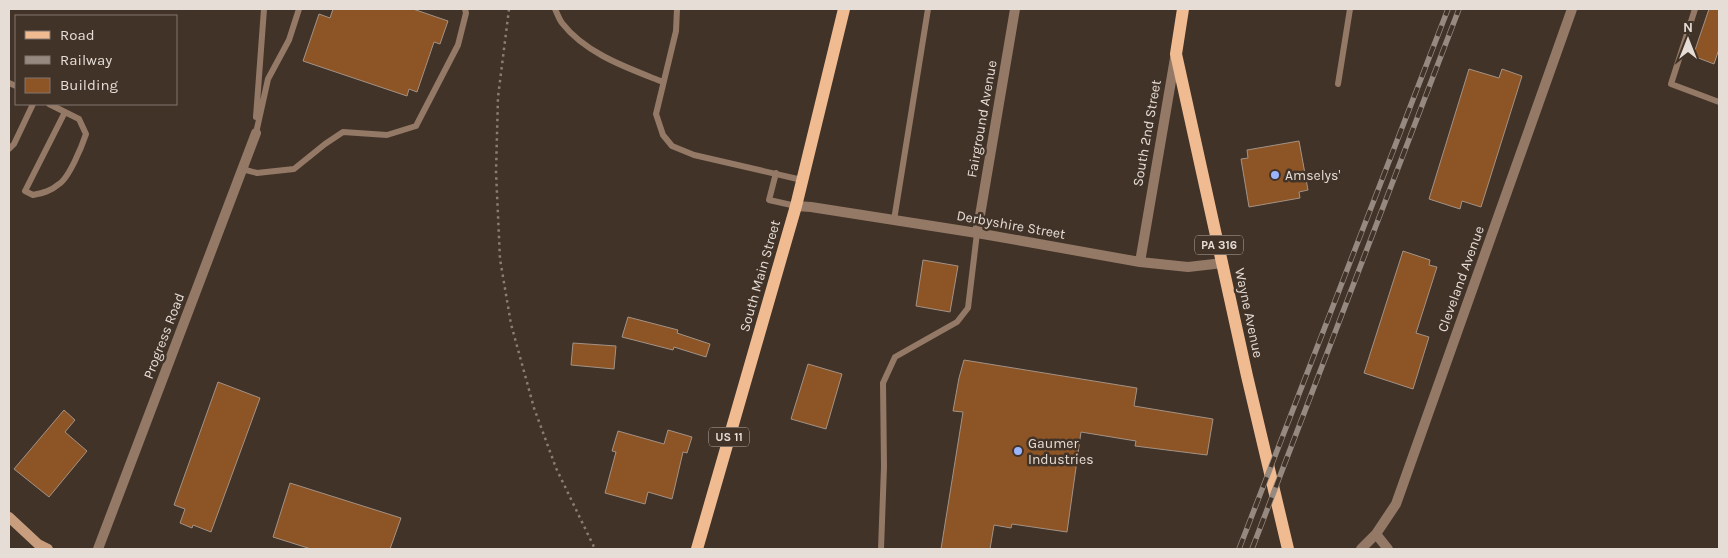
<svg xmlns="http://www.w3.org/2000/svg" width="1728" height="558" viewBox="0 0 1728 558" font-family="Karla,sans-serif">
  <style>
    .building { fill: #8d5525; stroke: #a39286 }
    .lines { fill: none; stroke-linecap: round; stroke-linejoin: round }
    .path { stroke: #8a7e74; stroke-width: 2.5; stroke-dasharray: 2.5 4; stroke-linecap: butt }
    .lane { stroke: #947966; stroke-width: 6 }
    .street { stroke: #947966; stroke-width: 10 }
    .secondary { stroke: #c89e7f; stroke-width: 10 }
    .primary { stroke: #f1bb92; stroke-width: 12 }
    .rail-casing { stroke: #958980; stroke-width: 5.5 }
    .rail { stroke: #413328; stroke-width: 4; stroke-dasharray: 11; stroke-linecap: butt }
    .poi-dot { fill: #9ab5fd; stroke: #413328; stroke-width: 2 }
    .labels { text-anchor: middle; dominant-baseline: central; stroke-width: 5; stroke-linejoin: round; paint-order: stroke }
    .shield { fill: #413328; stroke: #b4aaa2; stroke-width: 1 }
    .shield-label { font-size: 12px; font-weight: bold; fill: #e6ddd6 }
    .street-label { font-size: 14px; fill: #e6ddd6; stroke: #413328 }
    .poi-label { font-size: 14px; fill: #e6ddd6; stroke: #413328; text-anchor: start }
  </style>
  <rect width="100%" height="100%" fill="#413328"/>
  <path class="building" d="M 333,9 L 413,9 L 448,21 L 440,44 L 434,42 L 417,92 L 409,89 L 407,96 L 303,61 L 319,14 L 330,18 Z
    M 1709,9 L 1719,9 L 1719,49 L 1714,64 L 1693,56 Z
    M 1469,69 L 1499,78 L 1502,69 L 1522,76 L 1481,207 L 1462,201 L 1460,209 L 1429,199 Z
    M 1299,141 L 1308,190 L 1299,192 L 1300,198 L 1249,207 L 1241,159 L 1248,158 L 1247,150 Z
    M 1403,251 L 1430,260 L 1429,265 L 1437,267 L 1416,333 L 1429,337 L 1413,389 L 1364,373 Z
    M 923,260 L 958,266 L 950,312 L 916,306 Z
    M 628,317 L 678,330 L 677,333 L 710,344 L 706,357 L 674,347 L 673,350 L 622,337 Z
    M 573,343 L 616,346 L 614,369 L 571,365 Z
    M 964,360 L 1137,388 L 1134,406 L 1213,419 L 1207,455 L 1135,446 L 1136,441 L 1081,432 L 1067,532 L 1012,524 L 1011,528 L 994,525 L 990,549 L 941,549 L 963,412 L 953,411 L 959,378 Z
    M 808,364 L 842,374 L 826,429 L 791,419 Z
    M 218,382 L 260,398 L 211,532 L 193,525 L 192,528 L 180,523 L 185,509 L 174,505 Z
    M 64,410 L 75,420 L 65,432 L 87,451 L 49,497 L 14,469 Z
    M 668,430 L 692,437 L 687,453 L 683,452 L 672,499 L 648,492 L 645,504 L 605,493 L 616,452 L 612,451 L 618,431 L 664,444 Z
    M 290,483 L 401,518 L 390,549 L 311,549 L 273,537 Z"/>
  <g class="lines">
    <path class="path" d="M 509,9 L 498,97 L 496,172 L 500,259 L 511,324 L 534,408 L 556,468 L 595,549"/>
    <path class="lane" d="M 555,9 C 557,13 559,19 562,23 C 586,54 628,68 663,82
      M 677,9 L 676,31 L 656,114 L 663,135 L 672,146 L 694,155 L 802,180
      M 1695,9 L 1671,84 L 1719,102
      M 9,83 L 16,86
      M 1338,84 L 1350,9
      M 49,104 L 79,119 L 86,134 C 82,146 69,178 59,184 C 51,191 43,193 33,195 L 25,191 L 65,112
      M 256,117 L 264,9
      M 256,133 L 268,79 L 289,40 L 299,9
      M 9,149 L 14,144 L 33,104
      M 242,169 L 257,173 L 294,169 L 325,144 L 343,132 L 387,135 L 416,126 L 458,45 L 466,13 L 465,9
      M 776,173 L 769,200 L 796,206
      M 894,220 L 928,9
      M 881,549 L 884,467 L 883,383 L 895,357 L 957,322 L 968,308 L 977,233"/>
    <path class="street" d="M 796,206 L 811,207 L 977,233 L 1140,262 L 1188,267 L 1223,263
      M 977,233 L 1015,9
      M 1140,262 L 1175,58
      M 1376,534 L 1388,549
      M 98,549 L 256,133
      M 1361,549 L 1376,534 L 1396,504 L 1572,9"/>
    <path class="secondary" d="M 9,517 L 38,544 L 48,549"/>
    <path class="primary" d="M 1183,9 L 1176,54 L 1247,376 L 1288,549
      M 697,549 L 796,206 L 844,9"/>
    <g class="rail-casing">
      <path id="rail" d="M 1239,549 L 1448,9
        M 1252,549 L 1459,9"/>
    </g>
    <use href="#rail" class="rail"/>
  </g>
  <g class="poi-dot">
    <circle cx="1275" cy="175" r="5"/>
    <circle cx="1018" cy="451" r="5"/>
  </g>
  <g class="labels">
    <g class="shield">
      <rect x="1195" y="235.5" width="48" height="19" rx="4"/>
      <rect x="709" y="427.5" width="40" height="19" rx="4"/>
    </g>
    <g class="shield-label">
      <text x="1219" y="245">PA 316</text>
      <text x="729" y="437">US 11</text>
    </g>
    <g class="street-label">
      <text transform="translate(982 119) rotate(-80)">Fairground Avenue</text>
      <text transform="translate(1147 133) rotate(-80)">South 2nd Street</text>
      <text transform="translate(1011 225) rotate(10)">Derbyshire Street</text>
      <text transform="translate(760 276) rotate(-74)">South Main Street</text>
      <text transform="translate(1461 279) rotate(-70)">Cleveland Avenue</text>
      <text transform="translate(1249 313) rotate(78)">Wayne Avenue</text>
      <text transform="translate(164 336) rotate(-69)">Progress Road</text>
    </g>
    <g class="poi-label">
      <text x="1285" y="175">Amselys'</text>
      <text x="1028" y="443">Gaumer<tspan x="1028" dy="16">Industries</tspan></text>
    </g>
  </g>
  <rect width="1728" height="558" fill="none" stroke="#e6ddd6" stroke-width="20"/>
  <rect x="15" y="15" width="162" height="90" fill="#413328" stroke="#83776e"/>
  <rect x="25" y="31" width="25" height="8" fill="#f1bb92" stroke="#83776e"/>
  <text x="60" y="40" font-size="15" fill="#e6ddd6">Road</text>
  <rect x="25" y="56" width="25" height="8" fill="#958980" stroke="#83776e"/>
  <text x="60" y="65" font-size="15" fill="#e6ddd6">Railway</text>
  <rect x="25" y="78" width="25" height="15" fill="#8d5525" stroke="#83776e"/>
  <text x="60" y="90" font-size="15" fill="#e6ddd6">Building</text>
  <g transform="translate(1688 40)" stroke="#413328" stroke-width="4" paint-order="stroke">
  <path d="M0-4L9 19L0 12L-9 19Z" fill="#e6ddd6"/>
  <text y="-8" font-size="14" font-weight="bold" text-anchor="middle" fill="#e6ddd6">N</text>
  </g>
</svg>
